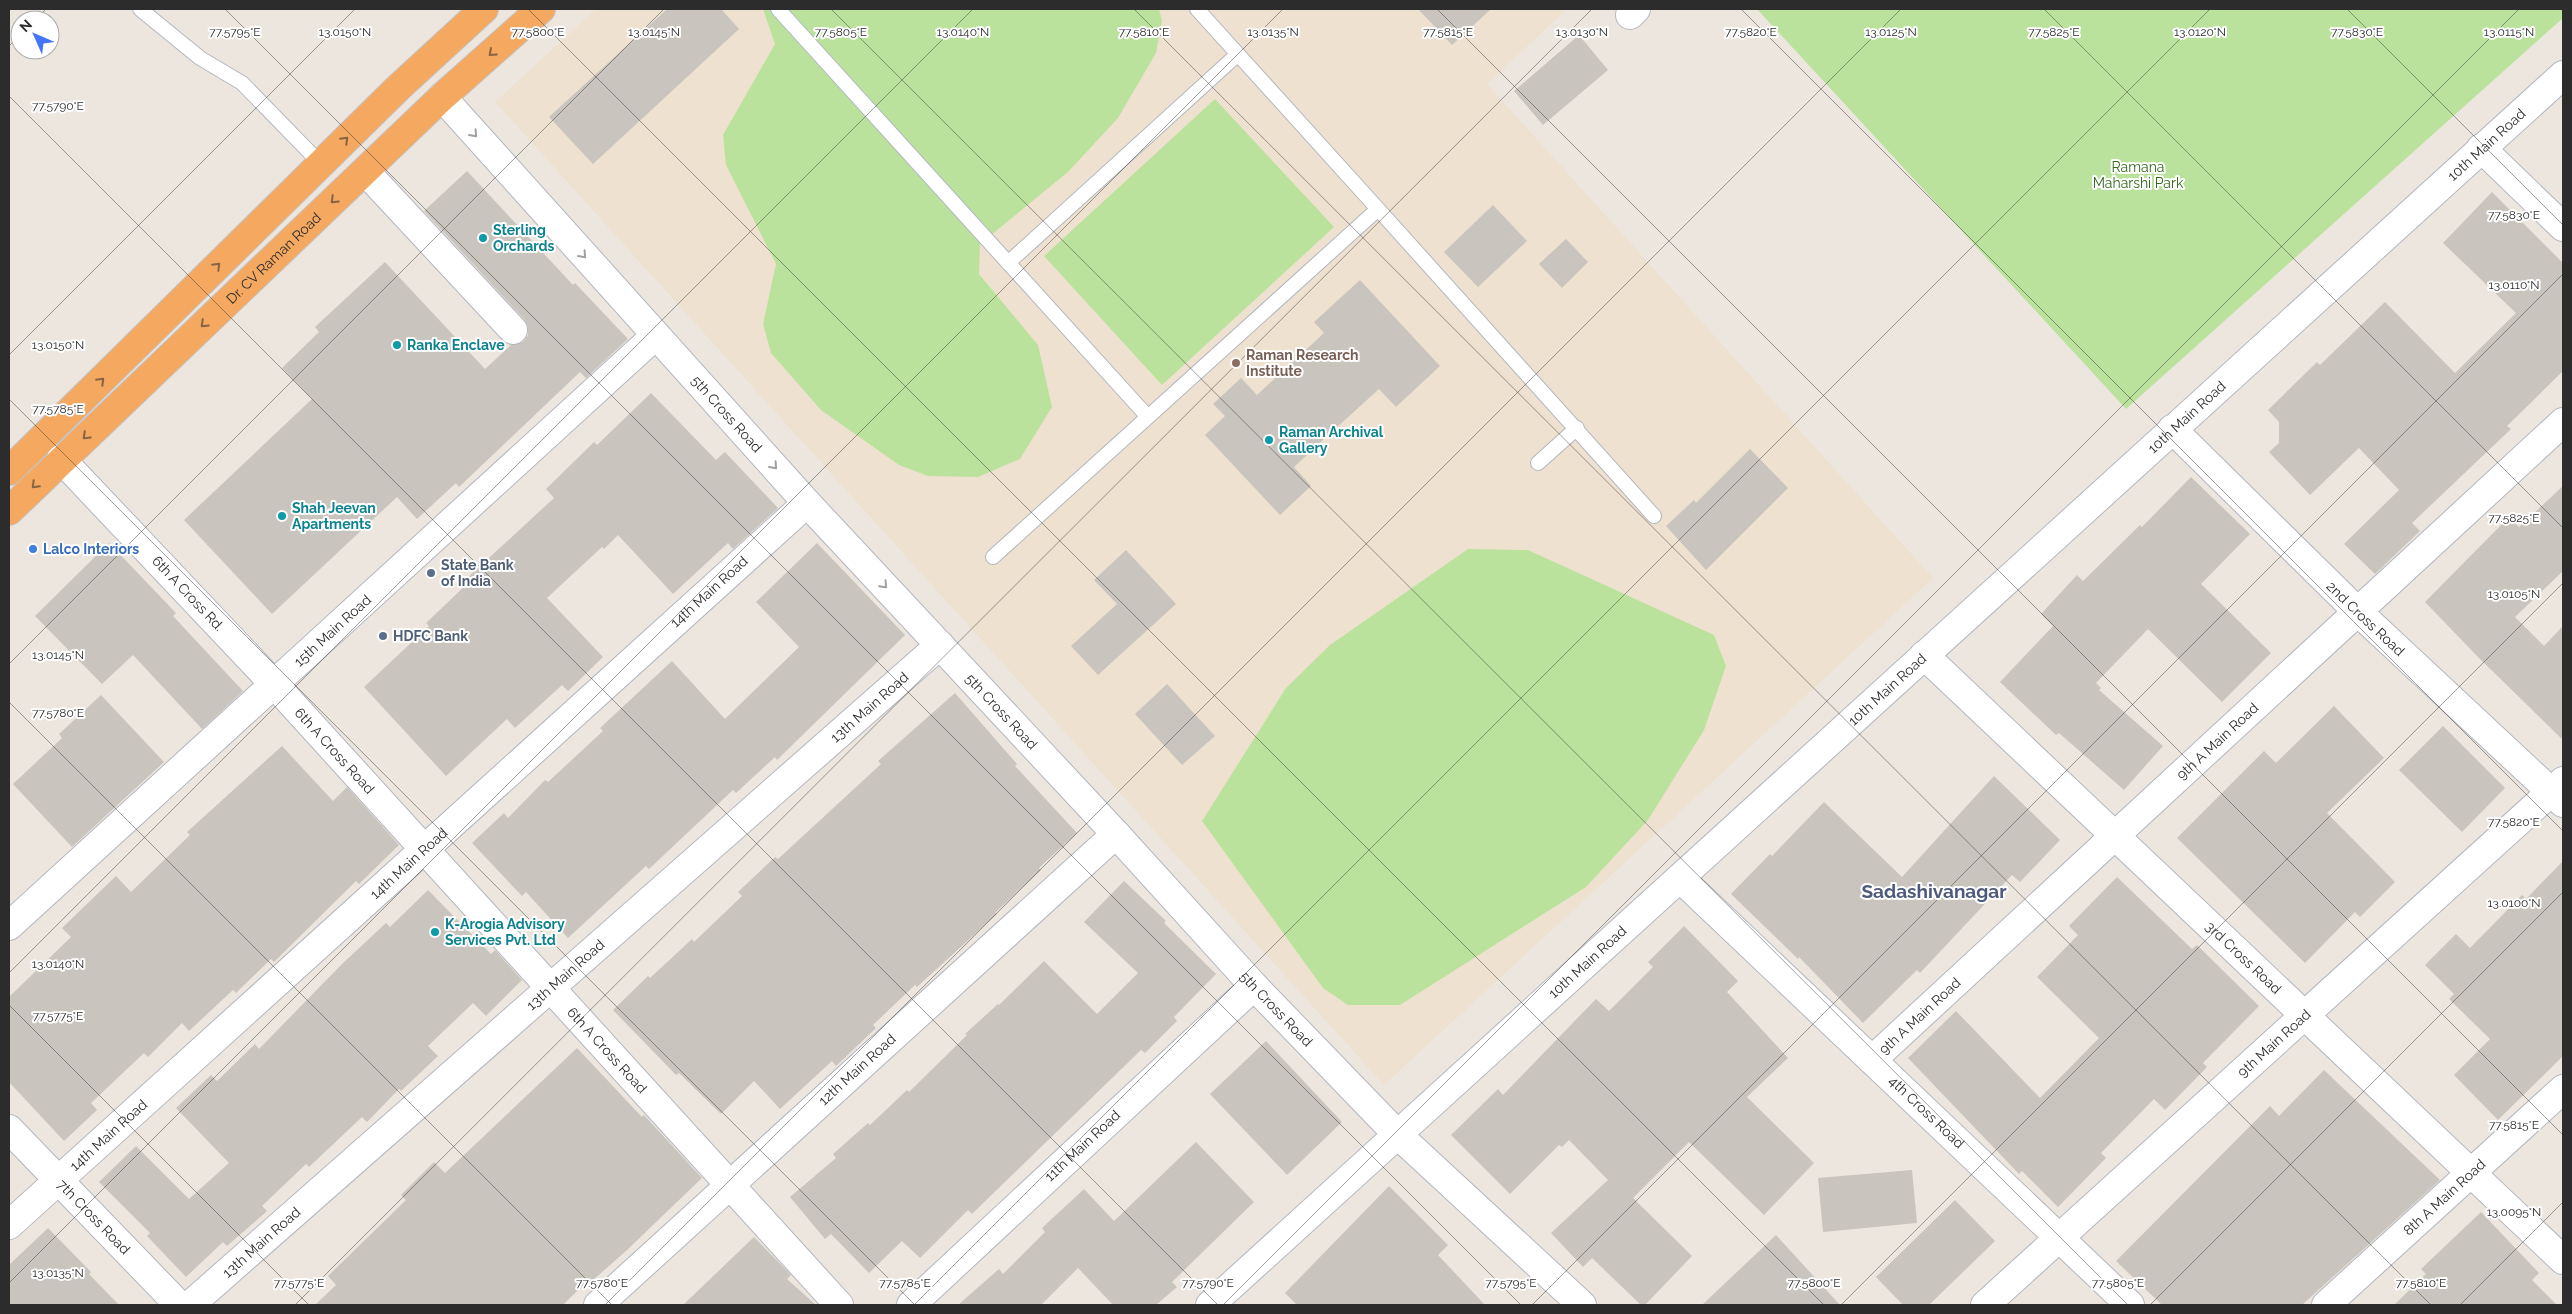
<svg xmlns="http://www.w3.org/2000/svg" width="2572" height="1314" viewBox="0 0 2572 1314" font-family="Raleway,sans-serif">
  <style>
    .education { fill: #eee1cf }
    .green { fill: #bbe29d }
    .building { fill: #c9c4bd }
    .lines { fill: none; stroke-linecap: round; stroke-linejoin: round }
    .service-casing { stroke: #b2b6bf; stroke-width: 16 }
    .minor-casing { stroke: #b2b6bf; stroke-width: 30 }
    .tertiary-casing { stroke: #b2b6bf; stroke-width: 30 }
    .trunk-casing { stroke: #c4c4c4; stroke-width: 30 }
    .service { stroke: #fff; stroke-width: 14 }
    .minor { stroke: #fff; stroke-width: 28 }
    .tertiary { stroke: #fff; stroke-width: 28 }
    .trunk { stroke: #f4a860; stroke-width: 28 }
    .oneway { stroke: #866443 }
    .oneway2 { stroke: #a0a0a0 }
    .ticks { fill: none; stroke: #2c2c2c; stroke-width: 1; stroke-opacity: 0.45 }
    .culture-dot { fill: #0f9aa8; stroke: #fff; stroke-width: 2 }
    .education-dot { fill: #8d6e63; stroke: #fff; stroke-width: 2 }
    .shop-dot { fill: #3f7fe0; stroke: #fff; stroke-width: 2 }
    .service-dot { fill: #5c6f8a; stroke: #fff; stroke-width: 2 }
    .labels { text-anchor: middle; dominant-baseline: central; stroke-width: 4; stroke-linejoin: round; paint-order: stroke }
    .street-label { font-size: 14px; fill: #2c2c2c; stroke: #fff }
    .park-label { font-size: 14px; fill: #34691c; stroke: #fff }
    .culture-label { font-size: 14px; font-weight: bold; fill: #0d838f; stroke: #fff; text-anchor: start }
    .education-label { font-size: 14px; font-weight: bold; fill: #785e54; stroke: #fff; text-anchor: start }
    .shop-label { font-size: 14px; font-weight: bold; fill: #366cbe; stroke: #fff; text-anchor: start }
    .service-label { font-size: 14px; font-weight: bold; fill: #4e5e75; stroke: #fff; text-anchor: start }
    .district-label { font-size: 19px; font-weight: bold; fill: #4d5a7c; stroke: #fff }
    .ticks-label { font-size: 12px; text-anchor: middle; fill: #2c2c2c; stroke: #fff; stroke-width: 4; stroke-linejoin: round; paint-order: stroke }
  </style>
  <rect width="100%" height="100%" fill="#ede6df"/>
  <path class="education" d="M 596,9 L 1567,9 L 1487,84 L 1933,578 L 1384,1085 L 495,102 Z"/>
  <path class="green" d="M 763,9 L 1159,9 L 1162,21 L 1156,53 L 1118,118 L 1068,172 L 980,244 L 979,274 L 1038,345 L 1052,407 L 1020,459 L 978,477 L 928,476 L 899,465 L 821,410 L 771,353 L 763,324 L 776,264 L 726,165 L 723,135 L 775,44 Z
    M 1757,9 L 2563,9 L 2563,18 L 2126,409 Z
    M 1215,99 L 1334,227 L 1162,385 L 1044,256 Z
    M 1468,549 L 1528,550 L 1714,635 L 1726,666 L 1704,730 L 1648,820 L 1586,887 L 1400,1005 L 1348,1005 L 1323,988 L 1202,821 L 1286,688 L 1330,645 Z"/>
  <path class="building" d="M 667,9 L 721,9 L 739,29 L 593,164 L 549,117 Z
    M 1418,9 L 1491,9 L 1452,45 Z
    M 1579,35 L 1608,70 L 1543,125 L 1514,91 Z
    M 467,171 L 573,285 L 575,283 L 628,339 L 586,378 L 580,372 L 459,487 L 456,483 L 417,519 L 397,497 L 272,614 L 184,520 L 312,399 L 282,368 L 319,332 L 315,327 L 385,262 L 485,369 L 511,345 L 523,342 L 528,335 L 528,327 L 524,319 L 424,211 Z
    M 2492,192 L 2563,263 L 2563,371 L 2507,426 L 2511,429 L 2412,523 L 2420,531 L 2375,574 L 2344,544 L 2399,490 L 2359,448 L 2310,495 L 2269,452 L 2279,443 L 2279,422 L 2268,410 L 2317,362 L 2320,365 L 2385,302 L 2455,373 L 2516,313 L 2443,243 Z
    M 1493,205 L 1527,241 L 1478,287 L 1444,252 Z
    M 1566,239 L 1588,262 L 1562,288 L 1539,264 Z
    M 1360,280 L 1440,366 L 1396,407 L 1379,389 L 1324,439 L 1294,467 L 1311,486 L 1280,515 L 1205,435 L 1225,416 L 1213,404 L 1241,378 L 1257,395 L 1324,333 L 1314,322 Z
    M 651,393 L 716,460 L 725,452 L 778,508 L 733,549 L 728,543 L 673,594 L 618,535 L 604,549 L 602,547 L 547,598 L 603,657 L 568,691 L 562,685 L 515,728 L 507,719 L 446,776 L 364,687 L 429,626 L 426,623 L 468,583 L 465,580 L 554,498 L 546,489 L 594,442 L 597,445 Z
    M 1750,449 L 1788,488 L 1706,570 L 1666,526 L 1694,500 L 1696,503 Z
    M 2191,477 L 2250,534 L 2201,584 L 2271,653 L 2222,702 L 2148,629 L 2096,683 L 2101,688 L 2099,690 L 2163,746 L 2124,790 L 2059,733 L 2056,735 L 2000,682 L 2053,626 L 2041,614 L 2077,575 L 2083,581 L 2140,525 L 2142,527 Z
    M 2563,486 L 2563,571 L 2515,617 L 2544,646 L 2563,626 L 2563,740 L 2477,656 L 2425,602 L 2509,517 L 2519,527 Z
    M 109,543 L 176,613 L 173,616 L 243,691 L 202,729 L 133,655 L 102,684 L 35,616 Z
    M 817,543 L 905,635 L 777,760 L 775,757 L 736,793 L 733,790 L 649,869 L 646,866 L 568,938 L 526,892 L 522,896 L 472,843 L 504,813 L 508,818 L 545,780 L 548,782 L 603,731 L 600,728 L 672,661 L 725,719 L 799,647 L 756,602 Z
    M 1126,550 L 1176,604 L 1098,675 L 1071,646 L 1117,604 L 1094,580 Z
    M 1167,684 L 1215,736 L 1182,765 L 1135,714 Z
    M 955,693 L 1017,764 L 1015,766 L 1077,833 L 1039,868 L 1041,870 L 995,913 L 997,914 L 917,987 L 915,985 L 873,1025 L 876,1028 L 836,1066 L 832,1061 L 780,1109 L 754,1081 L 721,1114 L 679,1073 L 676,1075 L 613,1010 L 648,976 L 650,978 L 692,939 L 694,942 L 742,896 L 738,892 L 775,857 L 778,859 L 881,764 L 878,761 Z
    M 101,695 L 164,762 L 72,847 L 13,784 L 62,738 L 59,734 Z
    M 2334,706 L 2384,758 L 2327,813 L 2395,882 L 2360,917 L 2355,912 L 2305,963 L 2177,838 L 2264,751 L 2276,763 Z
    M 2443,726 L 2505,788 L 2462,832 L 2399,770 Z
    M 282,746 L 333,801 L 347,787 L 399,845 L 359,884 L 356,881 L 274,962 L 271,959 L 236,993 L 233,990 L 189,1031 L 182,1023 L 148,1057 L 144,1053 L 91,1103 L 97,1110 L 64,1141 L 9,1082 L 9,997 L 71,937 L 62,928 L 116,876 L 131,892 L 190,835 L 187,832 Z
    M 1994,776 L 2060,840 L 2020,882 L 2012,875 L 1920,973 L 1917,970 L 1863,1023 L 1799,957 L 1798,959 L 1731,894 L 1770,854 L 1772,856 L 1824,802 L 1902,877 Z
    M 2563,861 L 2563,1056 L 2498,1120 L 2454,1075 L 2490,1039 L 2449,999 L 2454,994 L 2425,965 L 2456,934 L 2470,948 L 2522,895 L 2526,899 Z
    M 2117,877 L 2192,949 L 2197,945 L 2259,1006 L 2203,1063 L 2207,1067 L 2165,1110 L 2154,1099 L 2101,1153 L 2106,1158 L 2058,1207 L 2022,1171 L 2019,1174 L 1908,1058 L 1956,1011 L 2040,1098 L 2099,1038 L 2037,977 L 2078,935 L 2069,926 Z
    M 1124,881 L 1166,921 L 1164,923 L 1216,974 L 1174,1017 L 1177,1021 L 1145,1053 L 1141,1050 L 972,1214 L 968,1210 L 920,1258 L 902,1241 L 869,1273 L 831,1234 L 825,1239 L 790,1197 L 836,1158 L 833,1154 L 868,1123 L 870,1125 L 907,1090 L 909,1092 L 967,1035 L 965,1034 L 998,1004 L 999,1005 L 1044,961 L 1097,1014 L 1138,973 L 1084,922 Z
    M 428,890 L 491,954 L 495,950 L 522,980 L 486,1016 L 473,1003 L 428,1046 L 438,1056 L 401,1091 L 399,1089 L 367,1122 L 362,1117 L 309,1167 L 306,1164 L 262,1206 L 267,1211 L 227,1246 L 223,1242 L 186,1277 L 147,1236 L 150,1233 L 99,1182 L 136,1146 L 189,1199 L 229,1163 L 176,1108 L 211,1075 L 217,1081 L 255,1044 L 259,1049 L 342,964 L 386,923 L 390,927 Z
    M 1684,926 L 1738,981 L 1727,992 L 1788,1058 L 1747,1097 L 1814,1163 L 1764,1215 L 1689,1142 L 1633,1198 L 1692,1256 L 1645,1305 L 1641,1305 L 1592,1258 L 1583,1267 L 1551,1233 L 1608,1180 L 1569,1140 L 1562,1147 L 1559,1145 L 1510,1194 L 1451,1135 L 1498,1089 L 1503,1095 L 1596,999 L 1609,1011 L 1653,967 L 1648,962 Z
    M 1266,1041 L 1342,1122 L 1287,1175 L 1210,1094 Z
    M 577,1048 L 642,1117 L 644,1115 L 702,1178 L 627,1250 L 583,1289 L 581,1287 L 563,1305 L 315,1305 L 336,1285 L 328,1276 L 406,1200 L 401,1195 L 434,1162 L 445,1173 Z
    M 2324,1070 L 2440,1180 L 2302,1305 L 2162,1305 L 2116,1261 L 2270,1106 L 2279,1116 Z
    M 1196,1142 L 1254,1202 L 1172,1282 L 1177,1287 L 1156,1305 L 1113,1305 L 1078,1268 L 1041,1305 L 958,1305 L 999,1269 L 1003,1274 L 1045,1232 L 1042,1228 L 1084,1189 L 1114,1221 Z
    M 1912,1170 L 1917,1223 L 1823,1232 L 1818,1178 Z
    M 1389,1186 L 1448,1245 L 1438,1255 L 1485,1305 L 1297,1305 L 1285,1293 Z
    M 1955,1200 L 1995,1241 L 1929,1305 L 1903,1305 L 1876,1277 Z
    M 2481,1212 L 2539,1273 L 2532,1280 L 2557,1305 L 2394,1305 L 2426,1274 L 2421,1269 Z
    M 48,1228 L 91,1272 L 89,1274 L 119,1305 L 9,1305 L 9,1265 Z
    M 1776,1235 L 1840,1305 L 1702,1305 Z
    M 754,1237 L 791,1275 L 787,1279 L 816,1305 L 683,1305 Z"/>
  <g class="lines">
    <g class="service-casing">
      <path id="service" d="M 140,9 L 200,58 L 242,83 L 321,164
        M 778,9 L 1148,417
        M 1378,209 L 1654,516
        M 1008,263 L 1238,54
        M 1538,463 L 1577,428
        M 993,557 L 1378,209 L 1197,9"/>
    </g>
    <g class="minor-casing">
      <g id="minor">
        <path d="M 1630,15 L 1636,9"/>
        <path id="s1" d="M 442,97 L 807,503 L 1116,834 L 1254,986 L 1397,1134 L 1582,1305"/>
        <path d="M 2481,148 L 2563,227"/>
        <path d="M 365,171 L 513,330"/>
        <path id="s2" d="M 2172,429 L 2357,611 L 2563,803"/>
        <path id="s3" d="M 61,459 L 274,684 L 839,1305"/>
        <path id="s4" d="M 1924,655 L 2563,1260"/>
        <path id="s5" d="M 1680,878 L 2130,1305"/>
        <path id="s6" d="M 9,926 L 655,336"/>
        <path id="s7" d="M 1872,1060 L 2563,422"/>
        <path id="s8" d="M 9,1129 L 179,1305"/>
        <path id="s9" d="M 9,1225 L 807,503"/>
        <path id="s10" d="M 190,1305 L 940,645"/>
        <path id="s11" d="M 598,1305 L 1116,834"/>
        <path id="s12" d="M 911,1305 L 1254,986"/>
        <path id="s13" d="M 1985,1305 L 2563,781"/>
        <path id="s14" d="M 2326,1305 L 2563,1089"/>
      </g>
    </g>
    <g class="tertiary-casing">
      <g id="tertiary">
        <path id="s15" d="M 1210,1305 L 2563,75"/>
      </g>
    </g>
    <g class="trunk-casing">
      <g id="trunk">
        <path d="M 9,471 L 398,88 L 484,9"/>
        <path id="s16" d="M 9,511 L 442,97 L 541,9"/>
      </g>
    </g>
    <use href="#service" class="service"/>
    <use href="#minor" class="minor"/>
    <use href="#tertiary" class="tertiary"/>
    <use href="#trunk" class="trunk"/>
  </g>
  <defs><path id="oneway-chevron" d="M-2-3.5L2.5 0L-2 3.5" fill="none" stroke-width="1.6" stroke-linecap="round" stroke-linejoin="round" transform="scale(1.25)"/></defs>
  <g class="oneway">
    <use href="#oneway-chevron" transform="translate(492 53) rotate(138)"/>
    <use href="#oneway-chevron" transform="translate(345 140) rotate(-45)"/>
    <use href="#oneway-chevron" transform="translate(334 200) rotate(136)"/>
    <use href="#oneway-chevron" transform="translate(217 266) rotate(-45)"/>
    <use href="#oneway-chevron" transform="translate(204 324) rotate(136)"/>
    <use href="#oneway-chevron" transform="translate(101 381) rotate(-45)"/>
    <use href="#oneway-chevron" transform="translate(86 436) rotate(136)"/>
    <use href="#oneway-chevron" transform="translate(35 485) rotate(135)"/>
  </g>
  <g class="oneway2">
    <use href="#oneway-chevron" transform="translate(474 134) rotate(48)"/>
    <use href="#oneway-chevron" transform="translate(583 255) rotate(48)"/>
    <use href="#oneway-chevron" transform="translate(774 466) rotate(48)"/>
    <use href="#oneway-chevron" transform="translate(884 585) rotate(47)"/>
  </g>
  <path class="ticks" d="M 225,9 L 1521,1305M 528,9 L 1824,1305M 831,9 L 2128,1305M 1134,9 L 2431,1305M 1437,9 L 2563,1135M 1741,9 L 2563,831M 2044,9 L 2563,528M 2347,9 L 2563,225M 35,20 L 46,9M 9,46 L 20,35M 9,96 L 1218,1305M 9,355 L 355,9M 9,399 L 915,1305M 9,664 L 664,9M 9,702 L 612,1305M 9,973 L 973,9M 9,1005 L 309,1305M 9,1283 L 1283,9M 295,1305 L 1592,9M 605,1305 L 1901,9M 914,1305 L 2210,9M 1223,1305 L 2519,9M 1532,1305 L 2563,274M 1841,1305 L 2563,583M 2150,1305 L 2563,892M 2460,1305 L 2563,1202"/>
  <g class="culture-dot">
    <circle cx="483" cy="238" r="5"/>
    <circle cx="397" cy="345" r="5"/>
    <circle cx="1269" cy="440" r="5"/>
    <circle cx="282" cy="516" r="5"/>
    <circle cx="435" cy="932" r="5"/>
  </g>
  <circle class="education-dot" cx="1236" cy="363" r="5"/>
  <circle class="shop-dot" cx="33" cy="549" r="5"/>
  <g class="service-dot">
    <circle cx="431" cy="573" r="5"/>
    <circle cx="383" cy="636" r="5"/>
  </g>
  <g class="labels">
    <g class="street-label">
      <text stroke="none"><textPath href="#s15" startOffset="1725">10th Main Road</textPath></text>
      <text stroke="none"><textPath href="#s16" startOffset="366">Dr. CV Raman Road</textPath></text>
      <text stroke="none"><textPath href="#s1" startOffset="426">5th Cross Road</textPath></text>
      <text stroke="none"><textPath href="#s15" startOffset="1320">10th Main Road</textPath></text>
      <text stroke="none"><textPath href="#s9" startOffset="944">14th Main Road</textPath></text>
      <text stroke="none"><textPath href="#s3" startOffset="185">6th A Cross Rd.</textPath></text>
      <text stroke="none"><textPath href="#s2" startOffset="271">2nd Cross Road</textPath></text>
      <text stroke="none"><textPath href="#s6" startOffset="438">15th Main Road</textPath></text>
      <text stroke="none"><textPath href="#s15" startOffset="915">10th Main Road</textPath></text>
      <text stroke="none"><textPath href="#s10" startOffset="905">13th Main Road</textPath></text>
      <text stroke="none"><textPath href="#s1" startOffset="831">5th Cross Road</textPath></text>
      <text stroke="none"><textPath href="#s7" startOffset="470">9th A Main Road</textPath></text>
      <text stroke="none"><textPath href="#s3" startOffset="400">6th A Cross Road</textPath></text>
      <text stroke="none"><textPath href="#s9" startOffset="539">14th Main Road</textPath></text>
      <text stroke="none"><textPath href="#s4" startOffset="440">3rd Cross Road</textPath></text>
      <text stroke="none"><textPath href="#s15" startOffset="510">10th Main Road</textPath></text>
      <text stroke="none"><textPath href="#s10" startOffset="500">13th Main Road</textPath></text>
      <text stroke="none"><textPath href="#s1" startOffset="1236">5th Cross Road</textPath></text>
      <text stroke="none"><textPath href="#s7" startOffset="65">9th A Main Road</textPath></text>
      <text stroke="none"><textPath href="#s13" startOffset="390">9th Main Road</textPath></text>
      <text stroke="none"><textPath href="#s3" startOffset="805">6th A Cross Road</textPath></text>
      <text stroke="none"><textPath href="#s11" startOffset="350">12th Main Road</textPath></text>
      <text stroke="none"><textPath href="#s5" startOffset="340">4th Cross Road</textPath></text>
      <text stroke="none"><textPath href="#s9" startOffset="134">14th Main Road</textPath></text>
      <text stroke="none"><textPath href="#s12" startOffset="234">11th Main Road</textPath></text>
      <text stroke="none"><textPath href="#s14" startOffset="160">8th A Main Road</textPath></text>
      <text stroke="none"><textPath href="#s8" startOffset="122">7th Cross Road</textPath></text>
      <text stroke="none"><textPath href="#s10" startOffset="95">13th Main Road</textPath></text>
    </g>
    <g class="park-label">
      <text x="2138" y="167">Ramana<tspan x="2138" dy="16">Maharshi Park</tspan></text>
    </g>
    <g class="culture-label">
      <text x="493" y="230">Sterling<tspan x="493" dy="16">Orchards</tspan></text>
      <text x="407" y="345">Ranka Enclave</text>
      <text x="1279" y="432">Raman Archival<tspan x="1279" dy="16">Gallery</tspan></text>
      <text x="292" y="508">Shah Jeevan<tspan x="292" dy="16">Apartments</tspan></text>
      <text x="445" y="924">K-Arogia Advisory<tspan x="445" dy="16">Services Pvt. Ltd</tspan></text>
    </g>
    <g class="education-label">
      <text x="1246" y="355">Raman Research<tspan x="1246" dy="16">Institute</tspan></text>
    </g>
    <g class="shop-label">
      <text x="43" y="549">Lalco Interiors</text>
    </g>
    <g class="service-label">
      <text x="441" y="565">State Bank<tspan x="441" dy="16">of India</tspan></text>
      <text x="393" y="636">HDFC Bank</text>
    </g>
    <g class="district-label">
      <text x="1934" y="891">Sadashivanagar</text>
    </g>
  </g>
  <g class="ticks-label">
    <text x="1448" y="36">77.5815°E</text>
    <text x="2054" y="36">77.5825°E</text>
    <text x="235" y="36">77.5795°E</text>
    <text x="345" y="36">13.0150°N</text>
    <text x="538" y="36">77.5800°E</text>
    <text x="654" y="36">13.0145°N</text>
    <text x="841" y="36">77.5805°E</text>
    <text x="963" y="36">13.0140°N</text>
    <text x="1144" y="36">77.5810°E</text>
    <text x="1582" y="36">13.0130°N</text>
    <text x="1751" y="36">77.5820°E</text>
    <text x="1891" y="36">13.0125°N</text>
    <text x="2357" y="36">77.5830°E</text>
    <text x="2509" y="36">13.0115°N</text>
    <text x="1273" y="36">13.0135°N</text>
    <text x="2200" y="36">13.0120°N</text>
    <text x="58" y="110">77.5790°E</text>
    <text x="2514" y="219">77.5830°E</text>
    <text x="2514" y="289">13.0110°N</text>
    <text x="58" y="349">13.0150°N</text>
    <text x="58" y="413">77.5785°E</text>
    <text x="2514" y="522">77.5825°E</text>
    <text x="2514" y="598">13.0105°N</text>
    <text x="58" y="659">13.0145°N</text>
    <text x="58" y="717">77.5780°E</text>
    <text x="2514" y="826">77.5820°E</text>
    <text x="2514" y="907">13.0100°N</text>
    <text x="58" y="968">13.0140°N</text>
    <text x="58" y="1020">77.5775°E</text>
    <text x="2514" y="1129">77.5815°E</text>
    <text x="2514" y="1216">13.0095°N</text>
    <text x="58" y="1277">13.0135°N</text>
    <text x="299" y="1287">77.5775°E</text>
    <text x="602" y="1287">77.5780°E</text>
    <text x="905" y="1287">77.5785°E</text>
    <text x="1208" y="1287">77.5790°E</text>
    <text x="1511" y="1287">77.5795°E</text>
    <text x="1814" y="1287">77.5800°E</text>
    <text x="2118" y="1287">77.5805°E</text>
    <text x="2421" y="1287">77.5810°E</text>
  </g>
  <rect width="2572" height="1314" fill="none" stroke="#2c2c2c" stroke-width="20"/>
  <g transform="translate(35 35) rotate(315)"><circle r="24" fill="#ffffff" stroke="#ababab"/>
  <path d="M0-4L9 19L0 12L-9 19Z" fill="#4376f6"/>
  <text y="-8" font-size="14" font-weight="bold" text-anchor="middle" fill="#2c2c2c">N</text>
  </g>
</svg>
